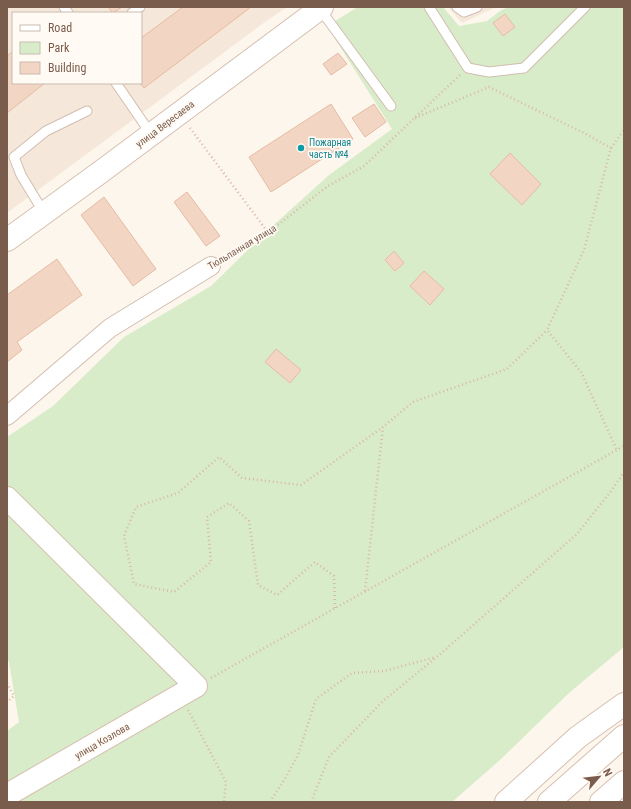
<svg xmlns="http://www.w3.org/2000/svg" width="631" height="809" viewBox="0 0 631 809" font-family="'Roboto Condensed',sans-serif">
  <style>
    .residential { fill: #f5e8da; fill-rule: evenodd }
    .green { fill: #d8ecc9 }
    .building { fill: #f3d5c3; stroke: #e6bba3 }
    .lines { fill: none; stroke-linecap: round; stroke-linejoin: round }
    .lane-casing { stroke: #d1beb0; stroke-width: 11 }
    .street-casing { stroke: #d1beb0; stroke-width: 20 }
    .secondary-casing { stroke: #d6c0b0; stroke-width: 24 }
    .path { stroke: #d9b8a5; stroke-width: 2.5; stroke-dasharray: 1 3; stroke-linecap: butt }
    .lane { stroke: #fff; stroke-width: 9 }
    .street { stroke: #fff; stroke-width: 18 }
    .secondary { stroke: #fff; stroke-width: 22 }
    .culture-dot { fill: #0f9aa8; stroke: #fffaf3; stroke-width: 1.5 }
    .labels { text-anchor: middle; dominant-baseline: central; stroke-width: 3.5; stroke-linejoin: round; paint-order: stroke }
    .street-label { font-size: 10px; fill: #7a5c4d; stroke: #fffaf3 }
    .culture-label { font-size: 10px; fill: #0d838f; stroke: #fffaf3; text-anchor: start }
  </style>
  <rect width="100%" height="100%" fill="#fdf6ec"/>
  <path class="residential" d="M 7,7 L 287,7 L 269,19 L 7,213 ZM 13,13 L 141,13 L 141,83 L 13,83 Z
    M 448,7 L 496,7 L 462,23 Z"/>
  <path class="green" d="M 358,7 L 443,7 L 459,26 L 487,21 L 500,11 L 508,7 L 624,7 L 624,647 L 569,693 L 500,760 L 452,802 L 7,802 L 7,731 L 19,722 L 9,662 L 7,658 L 7,437 L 53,406 L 124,337 L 211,286 L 267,231 L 329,175 L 392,129 L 327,26 Z"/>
  <path class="building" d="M 108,7 L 122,7 L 113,13 Z
    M 183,7 L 251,7 L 144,88 L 140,83 L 141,38 Z
    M 505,14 L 515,27 L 503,36 L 493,23 Z
    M 13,51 L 13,83 L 45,83 L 7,113 L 7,56 Z
    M 338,53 L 347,64 L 331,75 L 323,64 Z
    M 331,104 L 353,139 L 271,192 L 249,157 Z
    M 374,104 L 386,122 L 365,137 L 352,118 Z
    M 510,153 L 541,184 L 522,205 L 490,174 Z
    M 187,192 L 220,236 L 206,246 L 174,202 Z
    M 104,197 L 156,269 L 133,286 L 81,215 Z
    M 394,251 L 404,263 L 395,271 L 385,260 Z
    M 57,259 L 82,295 L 17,342 L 22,350 L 7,362 L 7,295 Z
    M 424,271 L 444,289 L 430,305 L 410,286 Z
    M 276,349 L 301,370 L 290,383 L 265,362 Z"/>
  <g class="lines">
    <g class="lane-casing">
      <path id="lane" d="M 64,7 L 68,13
        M 429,7 L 468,68 L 489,72 L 524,68 L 585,7
        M 457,7 L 464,12 L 477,7
        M 320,9 L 391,106
        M 132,13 L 140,7
        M 116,83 L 151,134
        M 44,213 L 21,175 L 14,157 L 46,131 L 87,111"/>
    </g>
    <g class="street-casing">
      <path id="street" d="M 7,416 L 110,328 L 211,266"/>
    </g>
    <g class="secondary-casing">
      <path id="secondary" d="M 7,240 L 102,171 L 322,7
        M 7,498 L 196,686 L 7,795
        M 506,802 L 578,737 L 624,704
        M 549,802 L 624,736
        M 601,802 L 624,782"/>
    </g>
    <path class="path" d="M 415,118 L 489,87 L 586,134 L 611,148 L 584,250 L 547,330 L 581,372 L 617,450
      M 190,128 L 267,231
      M 611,148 L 624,130
      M 223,258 L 279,224 L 328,186 L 364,166 L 460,75
      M 365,591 L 383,427 L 413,402 L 507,369 L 547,330
      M 335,608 L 334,576 L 315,562 L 277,595 L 258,585 L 249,521 L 229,503 L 207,517 L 211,562 L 174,592 L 134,584 L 124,536 L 136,507 L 178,493 L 219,457 L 242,478 L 301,485 L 383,427
      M 211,678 L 624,446
      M 7,683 L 14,696 L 7,702
      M 188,710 L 226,782 L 224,802
      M 270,802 L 286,777 L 298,755 L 316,699 L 352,673 L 384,671 L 436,657
      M 311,802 L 329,757 L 383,701 L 438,656 L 577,534 L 611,491 L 624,472"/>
    <use href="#lane" class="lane"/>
    <use href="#street" class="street"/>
    <use href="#secondary" class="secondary"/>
  </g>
  <circle class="culture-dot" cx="301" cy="148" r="4"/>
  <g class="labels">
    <g class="street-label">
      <text transform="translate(165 124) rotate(-37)">улица Вересаева</text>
      <text transform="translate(242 247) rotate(-31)">Тюльпанная улица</text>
      <text transform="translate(102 741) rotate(-30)">улица Козлова</text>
    </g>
    <g class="culture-label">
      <text x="309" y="142">Пожарная<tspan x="309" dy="12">часть №4</tspan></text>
    </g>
  </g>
  <rect width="631" height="809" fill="none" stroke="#7a5c4d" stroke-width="16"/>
  <rect x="12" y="12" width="130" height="72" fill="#fffaf3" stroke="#cabbb1"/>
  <rect x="20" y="25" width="20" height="6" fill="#ffffff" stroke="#cabbb1"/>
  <text x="48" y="32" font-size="12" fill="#7a5c4d">Road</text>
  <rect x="20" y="42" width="20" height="12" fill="#d8ecc9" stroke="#cabbb1"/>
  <text x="48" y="52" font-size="12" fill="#7a5c4d">Park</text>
  <rect x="20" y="62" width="20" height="12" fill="#f3d5c3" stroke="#cabbb1"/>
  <text x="48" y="72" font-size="12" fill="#7a5c4d">Building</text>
  <g transform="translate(599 777) rotate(62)" stroke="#fffaf3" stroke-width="3" paint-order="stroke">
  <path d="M0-3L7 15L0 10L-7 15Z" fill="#7a5c4d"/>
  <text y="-6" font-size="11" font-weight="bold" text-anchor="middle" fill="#7a5c4d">N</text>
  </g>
</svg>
